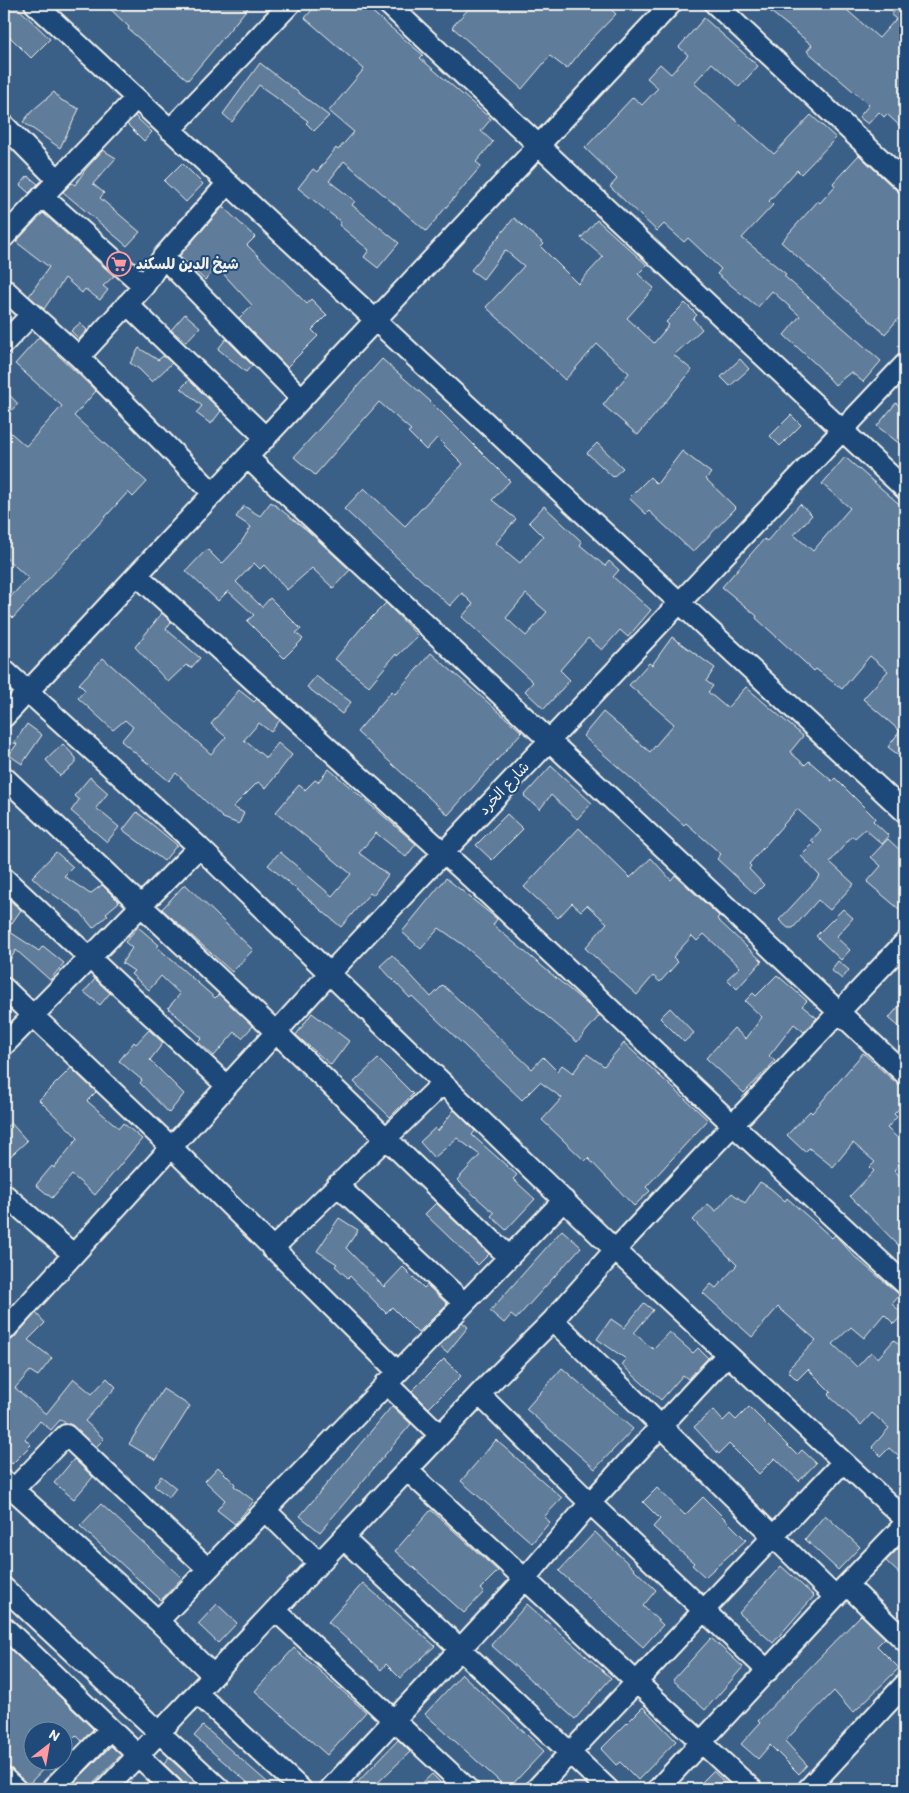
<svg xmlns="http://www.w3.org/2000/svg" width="909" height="1793" viewBox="0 0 909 1793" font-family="Itim,'Playpen Sans Arabic',sans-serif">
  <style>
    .built { fill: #3b6088; fill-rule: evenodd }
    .building { fill: #5e7b9a; stroke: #f4f1e8; fill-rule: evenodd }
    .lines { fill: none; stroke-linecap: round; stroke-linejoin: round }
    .minor-casing { stroke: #f4f1e8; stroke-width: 24 }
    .minor { stroke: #1f4a7a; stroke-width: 20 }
    .labels { text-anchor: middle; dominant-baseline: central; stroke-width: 4; stroke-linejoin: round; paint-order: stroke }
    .poi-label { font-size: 15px; font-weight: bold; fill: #f4f1e8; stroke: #1f4a7a; text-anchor: start }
    .street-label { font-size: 15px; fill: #f4f1e8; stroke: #1f4a7a }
  </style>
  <rect width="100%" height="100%" fill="#2c5481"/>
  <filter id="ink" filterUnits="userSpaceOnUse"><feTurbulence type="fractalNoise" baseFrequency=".02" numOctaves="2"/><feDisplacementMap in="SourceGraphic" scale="10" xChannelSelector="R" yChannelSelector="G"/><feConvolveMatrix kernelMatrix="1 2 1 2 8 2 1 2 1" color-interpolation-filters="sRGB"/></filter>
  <g filter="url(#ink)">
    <path class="built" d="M 4,4 L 905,4 L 905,1789 L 4,1789 ZM 32,1730 L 62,1730 L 62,1760 L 32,1760 Z"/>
    <path class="building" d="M 7,4 L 14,4 L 50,39 L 31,58 L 4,31 L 4,7 Z
      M 105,4 L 251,4 L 188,80 L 128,29 L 129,27 Z
      M 317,4 L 363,4 L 423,55 L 420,58 L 491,119 L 481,131 L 493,142 L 476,162 L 481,166 L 426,231 L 344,161 L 329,181 L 355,201 L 352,205 L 399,243 L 378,268 L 364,257 L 369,250 L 339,225 L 341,222 L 298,188 L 313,169 L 317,172 L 336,148 L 338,150 L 354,132 L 329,111 L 364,69 L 305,18 Z
      M 473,4 L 605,4 L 616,14 L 585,46 L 567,69 L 550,56 L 522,89 L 452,27 Z
      M 761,4 L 840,4 L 879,38 L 896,19 L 891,15 L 901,4 L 905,4 L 905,131 L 887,114 L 884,117 L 879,112 L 868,124 L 859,117 L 869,105 L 807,51 L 812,45 Z
      M 704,18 L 758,66 L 739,87 L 712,63 L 694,83 L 774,154 L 811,115 L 836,138 L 801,174 L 797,170 L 769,201 L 773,205 L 742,238 L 786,274 L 784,276 L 881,361 L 863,382 L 851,372 L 835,385 L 820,368 L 784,335 L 800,316 L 772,291 L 758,307 L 717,274 L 721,269 L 688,238 L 684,242 L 664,224 L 657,231 L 610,187 L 617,179 L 585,148 L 633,97 L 642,105 L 658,88 L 647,78 L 660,64 L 671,74 L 688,55 L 679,47 Z
      M 260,63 L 329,116 L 314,131 L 306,123 L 308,121 L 259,85 L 232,122 L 223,114 Z
      M 54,92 L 61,100 L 79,109 L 60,148 L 23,122 L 32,111 Z
      M 135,116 L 152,132 L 144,141 L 127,124 Z
      M 103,150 L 116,158 L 93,184 L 104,193 L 100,198 L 140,232 L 127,246 L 63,192 L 72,183 L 75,185 L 85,170 Z
      M 859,155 L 897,191 L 905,194 L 905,311 L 885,334 L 781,242 L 818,201 L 820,203 L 835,186 L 833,183 Z
      M 182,163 L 203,184 L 186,202 L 164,181 Z
      M 28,176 L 38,184 L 29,193 L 20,185 Z
      M 223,207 L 255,237 L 247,245 L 307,304 L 311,299 L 327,315 L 312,330 L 318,336 L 287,367 L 239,318 L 252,305 L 217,267 L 205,280 L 179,256 Z
      M 43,213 L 114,276 L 103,286 L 108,290 L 100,300 L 85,289 L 82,293 L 65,278 L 44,309 L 29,296 L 49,267 L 16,242 Z
      M 514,218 L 544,244 L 541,247 L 578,284 L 603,257 L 581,238 L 597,220 L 647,265 L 638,274 L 654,288 L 627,318 L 654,343 L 669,325 L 666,322 L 685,303 L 697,315 L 693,319 L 702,329 L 674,355 L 692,370 L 638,435 L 603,405 L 629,373 L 597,344 L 565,380 L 486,307 L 524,266 L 505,250 L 483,279 L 471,270 Z
      M 185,314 L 200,327 L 186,342 L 171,330 Z
      M 80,323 L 87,330 L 79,339 L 71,331 Z
      M 39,337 L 96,391 L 74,416 L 147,482 L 133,497 L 128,492 L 13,618 L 4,610 L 4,604 L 28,578 L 4,556 L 4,427 L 26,446 L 62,406 L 15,364 Z
      M 226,339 L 252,365 L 246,372 L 218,349 Z
      M 139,348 L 158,360 L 163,356 L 172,363 L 152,382 L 139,369 L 130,363 Z
      M 382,359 L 429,400 L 510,481 L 492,500 L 516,519 L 496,543 L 520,563 L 543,536 L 529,522 L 544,506 L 582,542 L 580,545 L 605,566 L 609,561 L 619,570 L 613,577 L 651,610 L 628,637 L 620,630 L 602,650 L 588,638 L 560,670 L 570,680 L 544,709 L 525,691 L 533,682 L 462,617 L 473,604 L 462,593 L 450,606 L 344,509 L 364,488 L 405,526 L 463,464 L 437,438 L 426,450 L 408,432 L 411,430 L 379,402 L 315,475 L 294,457 ZM 526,594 L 547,612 L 526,636 L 506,618 Z
      M 740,359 L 749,369 L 730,386 L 721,377 Z
      M 189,380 L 221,411 L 211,424 L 196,413 L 202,406 L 181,388 Z
      M 4,389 L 18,404 L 4,417 Z
      M 896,403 L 905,411 L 905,448 L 877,426 Z
      M 791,415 L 801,425 L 780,446 L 770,436 Z
      M 597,443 L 623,468 L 613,477 L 587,453 Z
      M 682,451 L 711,473 L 706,479 L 736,508 L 693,552 L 649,511 L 646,514 L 629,498 L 650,477 L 657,484 Z
      M 845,457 L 905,509 L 905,760 L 888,747 L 900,731 L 863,699 L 888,671 L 870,656 L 842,689 L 816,669 L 814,671 L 756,618 L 757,616 L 722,587 L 764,539 L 767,541 L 800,504 L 812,515 L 794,535 L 813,551 L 850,508 L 822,484 Z
      M 271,502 L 308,531 L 350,570 L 333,588 L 312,568 L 287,590 L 264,565 L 260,569 L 254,563 L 236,582 L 262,607 L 270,598 L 301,629 L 296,633 L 303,639 L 284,658 L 247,621 L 254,615 L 228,591 L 218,601 L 186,571 L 207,549 L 222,564 L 238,547 L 251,527 L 236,517 L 244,506 L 260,516 Z
      M 386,603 L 418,636 L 397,656 L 396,654 L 369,686 L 335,659 L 363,626 Z
      M 162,613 L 171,622 L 166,629 L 200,658 L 191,668 L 186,665 L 168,682 L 135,647 Z
      M 672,637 L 715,668 L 706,681 L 713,686 L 708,692 L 727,708 L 746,687 L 803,736 L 790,752 L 805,765 L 809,761 L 832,781 L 835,778 L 875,818 L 873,821 L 889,836 L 882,844 L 865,829 L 855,838 L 852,836 L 830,862 L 854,884 L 830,910 L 818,900 L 793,928 L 788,928 L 779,920 L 820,876 L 801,856 L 814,843 L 811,841 L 821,830 L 797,809 L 749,864 L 751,866 L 749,869 L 764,885 L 755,894 L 717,859 L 721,854 L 686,823 L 684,825 L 583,736 L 603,712 L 650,752 L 674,724 L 629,685 L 649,663 L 652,665 Z
      M 431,653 L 522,732 L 448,815 L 357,732 L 392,691 L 395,694 Z
      M 103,658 L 211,754 L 226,737 L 211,724 L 239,690 L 254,702 L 257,699 L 280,720 L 271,732 L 259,723 L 244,740 L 266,758 L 278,743 L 292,755 L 266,788 L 258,782 L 233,807 L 244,813 L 239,824 L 223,818 L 176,773 L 169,781 L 121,741 L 133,727 L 125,720 L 113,730 L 78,698 L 85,690 L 79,684 Z
      M 316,676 L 351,702 L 342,714 L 307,687 Z
      M 27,724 L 42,735 L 22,764 L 9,755 L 17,744 L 14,743 Z
      M 63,744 L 76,758 L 76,763 L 60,776 L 46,760 Z
      M 551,766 L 592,803 L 577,819 L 551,795 L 540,809 L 524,796 Z
      M 329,769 L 416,844 L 406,857 L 376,833 L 359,853 L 388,875 L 373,895 L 370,893 L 341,927 L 268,865 L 280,852 L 332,896 L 351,874 L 276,812 L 299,785 L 305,790 L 315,780 L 318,782 Z
      M 90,777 L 108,793 L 96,808 L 119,827 L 107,842 L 71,811 L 79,800 L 74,796 Z
      M 137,812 L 177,845 L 164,861 L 123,830 Z
      M 507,814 L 523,829 L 492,860 L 476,845 Z
      M 579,828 L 630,878 L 651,858 L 671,880 L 675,875 L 719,916 L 717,919 L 762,961 L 737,989 L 727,979 L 740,967 L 704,934 L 697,941 L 692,936 L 673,957 L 678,962 L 660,982 L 653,976 L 637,995 L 585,948 L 607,923 L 587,905 L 581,911 L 572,903 L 558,918 L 524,887 Z
      M 888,839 L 905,855 L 905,914 L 867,882 L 881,866 L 871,857 Z
      M 56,852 L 73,867 L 64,876 L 90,894 L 102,885 L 119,902 L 106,913 L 108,915 L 93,928 L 81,913 L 45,889 L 32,877 Z
      M 446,878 L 497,919 L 493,925 L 600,1015 L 577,1042 L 462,944 L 439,928 L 421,949 L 402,932 Z
      M 185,884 L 253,950 L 232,972 L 162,909 Z
      M 9,900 L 21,910 L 7,930 L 39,951 L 43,946 L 64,963 L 50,980 L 16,950 L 4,969 L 4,908 Z
      M 843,909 L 853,918 L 836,937 L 850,950 L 841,960 L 816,936 Z
      M 138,927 L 159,945 L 157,947 L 215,998 L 219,994 L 253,1026 L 242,1038 L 235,1032 L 214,1056 L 198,1042 L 202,1038 L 168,1008 L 180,994 L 161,976 L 149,990 L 131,974 L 134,971 L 122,963 L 132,948 L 125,942 Z
      M 392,955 L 431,997 L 443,985 L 532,1069 L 543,1057 L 557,1071 L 562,1065 L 573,1073 L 587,1054 L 604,1066 L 624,1043 L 708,1120 L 646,1187 L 650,1191 L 634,1206 L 588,1158 L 585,1161 L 542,1120 L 562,1098 L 540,1082 L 522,1100 L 412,996 L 410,998 L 380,966 Z
      M 838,961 L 849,970 L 842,979 L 831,970 Z
      M 777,975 L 807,1001 L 802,1006 L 817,1018 L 804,1032 L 794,1024 L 769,1056 L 775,1061 L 744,1093 L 706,1058 L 734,1028 L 746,1039 L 762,1017 L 745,1001 L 753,993 L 756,996 Z
      M 95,979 L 110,993 L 100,1005 L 84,992 Z
      M 905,999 L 905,1032 L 889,1018 Z
      M 670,1008 L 694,1033 L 684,1042 L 660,1018 Z
      M 312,1013 L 349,1041 L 331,1065 L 296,1035 Z
      M 149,1030 L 163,1043 L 150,1060 L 184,1094 L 169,1113 L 140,1083 L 142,1080 L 119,1061 L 134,1042 L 136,1044 Z
      M 863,1053 L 905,1091 L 905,1102 L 894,1114 L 897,1117 L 887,1128 L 905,1145 L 905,1158 L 894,1170 L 905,1182 L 905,1252 L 850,1196 L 874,1171 L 870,1167 L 875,1162 L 853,1143 L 833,1167 L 809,1148 L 805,1152 L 787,1135 L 810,1111 L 812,1113 Z
      M 378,1059 L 413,1094 L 390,1117 L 354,1082 Z
      M 71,1068 L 96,1092 L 87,1101 L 119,1128 L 123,1123 L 142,1139 L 95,1195 L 72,1175 L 52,1198 L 36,1185 L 52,1166 L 54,1168 L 78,1138 L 39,1100 Z
      M 454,1110 L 475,1131 L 472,1135 L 517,1175 L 513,1179 L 535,1199 L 506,1230 L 491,1216 L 494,1213 L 457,1180 L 480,1155 L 457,1138 L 434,1158 L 420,1142 L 435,1128 L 438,1131 Z
      M 11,1123 L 27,1141 L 4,1162 L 4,1129 Z
      M 760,1182 L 770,1188 L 785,1201 L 787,1198 L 832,1238 L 835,1235 L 855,1257 L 900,1295 L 892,1304 L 903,1314 L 894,1324 L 884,1314 L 864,1338 L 851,1327 L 833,1344 L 857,1367 L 871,1352 L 878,1358 L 894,1340 L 905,1350 L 905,1462 L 889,1448 L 881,1456 L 872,1447 L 889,1428 L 872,1413 L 861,1425 L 828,1395 L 831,1392 L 808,1369 L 797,1380 L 789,1372 L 789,1368 L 816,1340 L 778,1307 L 752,1337 L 703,1293 L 711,1284 L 716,1288 L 737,1265 L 693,1220 L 708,1204 L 716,1211 L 732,1193 L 745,1203 Z
      M 436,1203 L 489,1254 L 478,1265 L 425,1214 Z
      M 339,1218 L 358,1230 L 346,1248 L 384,1287 L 403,1267 L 424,1288 L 427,1285 L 447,1304 L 418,1333 L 392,1307 L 386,1313 L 350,1276 L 348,1278 L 335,1266 L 337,1264 L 317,1251 Z
      M 562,1230 L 581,1247 L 516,1319 L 511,1315 L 504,1323 L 490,1311 Z
      M 644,1303 L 653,1310 L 634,1333 L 653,1349 L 669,1332 L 693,1353 L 698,1348 L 708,1358 L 688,1379 L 683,1375 L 661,1400 L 622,1365 L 626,1359 L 597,1339 L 611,1319 L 624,1328 Z
      M 36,1313 L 45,1323 L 28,1340 L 52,1358 L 38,1376 L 30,1371 L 15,1388 L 46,1414 L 74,1379 L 92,1394 L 107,1378 L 116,1387 L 85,1421 L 104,1439 L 96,1447 L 69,1424 L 60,1420 L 51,1430 L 40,1421 L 25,1439 L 31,1445 L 12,1464 L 4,1456 L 4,1343 L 13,1339 Z
      M 462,1322 L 468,1327 L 447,1353 L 439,1346 Z
      M 444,1359 L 461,1376 L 429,1408 L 412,1391 Z
      M 562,1368 L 633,1429 L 595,1469 L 526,1409 Z
      M 163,1389 L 190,1406 L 156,1460 L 129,1444 Z
      M 392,1406 L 411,1424 L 320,1532 L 300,1516 Z
      M 749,1407 L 797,1455 L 802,1450 L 816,1463 L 799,1481 L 775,1458 L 759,1474 L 729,1444 L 719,1454 L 694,1427 L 713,1410 L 723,1421 L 730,1414 L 736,1420 Z
      M 496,1440 L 562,1498 L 544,1517 L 550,1522 L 532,1543 L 461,1481 Z
      M 74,1459 L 93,1477 L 74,1499 L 54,1483 Z
      M 218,1467 L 235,1484 L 234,1486 L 254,1501 L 235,1524 L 217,1510 L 225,1500 L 205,1481 Z
      M 161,1476 L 176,1488 L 169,1497 L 154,1486 Z
      M 657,1488 L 685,1515 L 703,1497 L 746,1540 L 705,1577 L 692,1565 L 694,1563 L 653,1527 L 660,1519 L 643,1502 Z
      M 101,1504 L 182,1578 L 161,1600 L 80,1526 Z
      M 431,1510 L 498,1571 L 480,1589 L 484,1592 L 464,1613 L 395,1551 Z
      M 825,1515 L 860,1547 L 838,1570 L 805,1539 Z
      M 595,1532 L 656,1590 L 643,1606 L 663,1625 L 643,1647 L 559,1571 Z
      M 899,1548 L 905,1554 L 905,1579 L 886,1561 Z
      M 781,1566 L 814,1596 L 773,1643 L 739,1613 Z
      M 363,1583 L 435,1646 L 400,1678 L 386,1664 L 381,1670 L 328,1622 Z
      M 217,1604 L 237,1623 L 218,1643 L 198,1624 Z
      M 527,1604 L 611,1678 L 575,1719 L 491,1645 Z
      M 861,1615 L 885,1638 L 877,1646 L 899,1668 L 853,1713 L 834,1691 L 785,1741 L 807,1765 L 799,1774 L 770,1745 L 758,1759 L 741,1744 L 760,1723 L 758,1721 Z
      M 711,1638 L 743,1667 L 705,1710 L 673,1680 Z
      M 4,1643 L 93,1729 L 82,1741 L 76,1735 L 62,1749 L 62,1730 L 32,1730 L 32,1760 L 52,1760 L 27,1786 L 12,1769 L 4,1766 Z
      M 294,1648 L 366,1712 L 327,1755 L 255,1691 Z
      M 462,1674 L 544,1751 L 508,1789 L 425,1714 Z
      M 643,1707 L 676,1741 L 638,1780 L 620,1762 L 616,1765 L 601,1749 Z
      M 203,1726 L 275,1789 L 255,1789 L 194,1736 Z
      M 398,1740 L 410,1752 L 371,1789 L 351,1789 Z
      M 111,1746 L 121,1755 L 88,1789 L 68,1789 Z
      M 169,1758 L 203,1789 L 185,1789 L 181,1780 L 164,1764 Z
      M 713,1771 L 732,1789 L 695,1789 Z
      M 432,1774 L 447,1789 L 416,1789 Z"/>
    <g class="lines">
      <g class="minor-casing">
        <path id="minor" d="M 35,4 L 905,812
          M 388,4 L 905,489
          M 715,4 L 905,182
          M 4,125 L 58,180
          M 170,130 L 290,4
          M 42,196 L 144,286
          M 4,237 L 136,98
          M 163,257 L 302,399
          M 4,289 L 79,357 L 213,493
          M 127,304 L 266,438
          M 4,343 L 31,315
          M 79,357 L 144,286 L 163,257 L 228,183
          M 247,457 L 905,1074
          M 137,575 L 466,873 L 733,1125 L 905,1284
          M 4,670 L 199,847 L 615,1250 L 905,1519
          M 4,717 L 671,4
          M 4,777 L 276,1032 L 509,1257
          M 4,878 L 227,1086
          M 4,988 L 171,1147 L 398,1372
          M 4,1045 L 199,847
          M 337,1185 L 464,1303
          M 4,1194 L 73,1254
          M 272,1249 L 443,1083
          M 553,1320 L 835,1597
          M 4,1331 L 330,973 L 905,364
          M 386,1383 L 440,1435
          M 479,1394 L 590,1503 L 768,1671
          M 407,1470 L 752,1789
          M 4,1481 L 158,1621 L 213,1675
          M 13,1490 L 66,1435 L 208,1569
          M 265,1510 L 319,1563
          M 343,1538 L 608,1789
          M 848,1586 L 905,1641
          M 4,1588 L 220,1789
          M 275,1610 L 468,1789
          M 158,1621 L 564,1200
          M 4,1627 L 173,1789
          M 197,1693 L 301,1789
          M 4,1778 L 16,1789
          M 52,1789 L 110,1729
          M 106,1789 L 479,1394 L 553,1320 L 615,1250 L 905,942
          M 330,1789 L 525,1579 L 590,1503 L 726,1356
          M 536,1789 L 843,1462
          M 658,1789 L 835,1597 L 905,1524
          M 808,1789 L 905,1684"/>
      </g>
      <use href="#minor" class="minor"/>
    </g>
  </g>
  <defs>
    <g id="supermarket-ring" transform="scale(1.25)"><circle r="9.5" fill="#1f4a7a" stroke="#ff9aa2" stroke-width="1.5"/><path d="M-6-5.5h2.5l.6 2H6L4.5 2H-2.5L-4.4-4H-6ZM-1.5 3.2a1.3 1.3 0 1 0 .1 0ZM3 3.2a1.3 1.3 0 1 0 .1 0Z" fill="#ff9aa2"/></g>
  </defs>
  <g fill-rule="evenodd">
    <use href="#supermarket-ring" x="119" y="264"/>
  </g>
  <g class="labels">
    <g class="poi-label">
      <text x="136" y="264">شيخ الدين للسكند</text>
    </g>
    <g class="street-label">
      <text transform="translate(504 788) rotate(-47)">شارع الخرد</text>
    </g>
  </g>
  <rect width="909" height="1793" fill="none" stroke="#1f4a7a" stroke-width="20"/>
  <rect x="10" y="10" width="889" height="1773" fill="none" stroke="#f4f1e8" stroke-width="2" filter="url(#ink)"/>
  <g transform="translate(48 1746) rotate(31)"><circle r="24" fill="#1f4a7a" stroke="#748da6"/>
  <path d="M0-4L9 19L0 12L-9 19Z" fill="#ff9aa2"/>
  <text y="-8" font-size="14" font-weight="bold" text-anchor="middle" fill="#f4f1e8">N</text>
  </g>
</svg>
